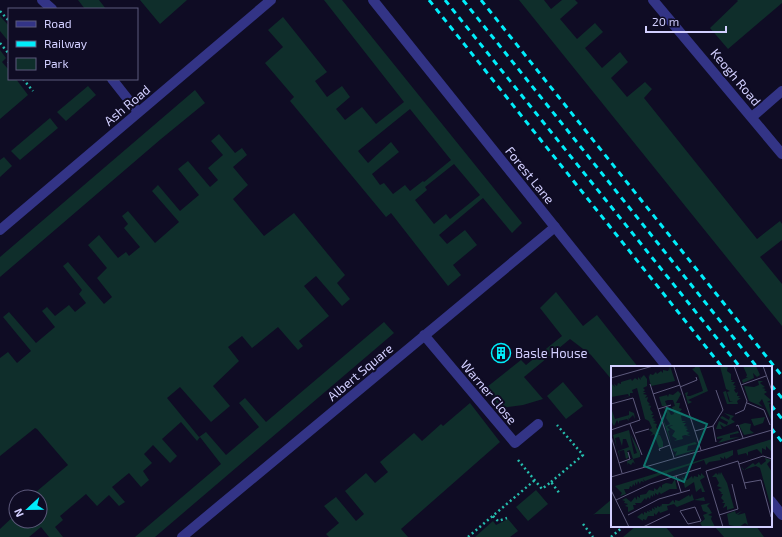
<svg xmlns="http://www.w3.org/2000/svg" width="782" height="537" viewBox="0 0 782 537" font-family="'Exo 2',sans-serif">
  <style>
    .green { fill: #0f2e2b; fill-rule: evenodd }
    .lines { fill: none; stroke-linecap: round; stroke-linejoin: round }
    .path { stroke: #25bdad; stroke-width: 2.5; stroke-dasharray: 2 3; stroke-linecap: butt }
    .minor { stroke: #333486; stroke-width: 10 }
    .tertiary { stroke: #333486; stroke-width: 10 }
    .rail { stroke: #00edfa; stroke-width: 3; stroke-dasharray: 6 5; stroke-linecap: butt }
    .labels { text-anchor: middle; dominant-baseline: central; stroke-width: 4; stroke-linejoin: round; paint-order: stroke }
    .street-label { font-size: 13px; fill: #d2cfff; stroke: #0f0c24 }
    .poi-label { font-size: 13px; fill: #d2cfff; stroke: #0f0c24; text-anchor: start }
    .inset-road { fill: none; stroke: #5d5a7c; stroke-width: 1 }
    .view { fill: #0f766e; fill-opacity: 0.15; stroke: #0f766e; stroke-width: 2 }
    .inset-edge { fill: none; stroke: #d2cfff; stroke-width: 2 }
  </style>
  <rect width="100%" height="100%" fill="#0f0c24"/>
  <path class="green" d="M 78,0 L 99,0 L 106,9 L 85,9 Z
    M 140,0 L 187,0 L 160,24 Z
    M 324,0 L 342,0 L 522,223 L 512,233 L 483,198 L 439,235 L 447,244 L 465,230 L 477,245 L 453,265 L 461,275 L 448,286 L 391,213 L 386,217 L 290,101 L 294,97 L 265,63 L 283,47 L 268,30 L 283,17 L 327,72 L 315,81 L 327,97 L 342,86 L 350,97 L 336,109 L 345,120 L 362,107 L 376,124 L 404,102 ZM 410,109 L 451,160 L 424,182 L 423,181 L 410,191 L 405,185 L 393,194 L 384,183 L 380,185 L 372,174 L 399,152 L 391,142 L 368,163 L 358,151 ZM 454,164 L 480,195 L 450,219 L 446,214 L 434,224 L 415,200 L 427,190 L 425,187 Z
    M 519,0 L 544,0 L 551,9 L 562,0 L 575,0 L 578,3 L 560,19 L 577,39 L 595,23 L 603,32 L 585,48 L 602,68 L 620,52 L 628,62 L 611,78 L 627,97 L 645,82 L 652,89 L 644,98 L 757,239 L 780,221 L 782,224 L 782,240 L 760,257 L 782,284 L 782,326 Z
    M 737,0 L 782,0 L 782,3 L 728,49 L 710,28 L 738,1 Z
    M 0,16 L 9,26 L 9,42 L 0,31 Z
    M 0,50 L 6,58 L 2,62 L 9,70 L 9,79 L 16,79 L 28,95 L 0,119 Z
    M 88,86 L 96,95 L 66,121 L 57,112 Z
    M 195,90 L 205,103 L 161,139 L 0,277 L 0,257 Z
    M 50,118 L 58,128 L 20,160 L 11,151 Z
    M 219,134 L 235,153 L 242,148 L 247,155 L 233,167 L 248,185 L 233,199 L 264,236 L 294,213 L 345,275 L 337,283 L 350,299 L 342,306 L 316,276 L 304,286 L 329,316 L 299,341 L 303,346 L 298,350 L 278,327 L 252,348 L 242,336 L 228,347 L 239,361 L 213,386 L 230,406 L 211,422 L 180,387 L 167,398 L 199,437 L 206,432 L 226,455 L 259,427 L 239,403 L 245,398 L 266,422 L 384,322 L 394,333 L 155,537 L 135,537 L 221,464 L 200,437 L 197,441 L 181,422 L 162,439 L 177,456 L 170,463 L 153,445 L 144,454 L 152,463 L 143,471 L 149,480 L 141,487 L 129,473 L 112,487 L 125,502 L 119,506 L 109,495 L 97,506 L 86,494 L 60,516 L 63,520 L 55,527 L 63,537 L 49,537 L 41,527 L 29,537 L 0,537 L 0,529 L 16,514 L 16,521 L 40,521 L 40,497 L 30,497 L 68,465 L 37,429 L 35,428 L 0,456 L 0,358 L 8,352 L 17,363 L 31,351 L 3,317 L 9,312 L 36,343 L 55,327 L 42,311 L 47,307 L 55,316 L 69,305 L 75,312 L 86,303 L 79,294 L 82,290 L 63,266 L 68,262 L 104,304 L 112,297 L 97,278 L 107,268 L 88,245 L 99,235 L 118,258 L 126,252 L 129,256 L 140,247 L 124,228 L 128,224 L 122,216 L 128,211 L 155,243 L 179,222 L 152,191 L 158,185 L 180,211 L 199,195 L 178,169 L 188,161 L 210,187 L 218,180 L 208,168 L 223,155 L 211,141 Z
    M 4,157 L 12,166 L 0,177 L 0,160 Z
    M 556,292 L 583,326 L 597,315 L 638,367 L 612,367 L 612,380 L 591,355 L 570,339 L 524,377 L 543,399 L 523,405 L 501,408 L 473,373 L 474,371 L 487,387 L 521,360 L 526,365 L 562,336 L 540,308 Z
    M 563,382 L 583,406 L 566,419 L 547,396 Z
    M 470,403 L 500,442 L 401,529 L 408,537 L 329,537 L 326,534 L 339,523 L 324,506 L 336,497 L 356,521 L 364,514 L 345,491 L 366,473 L 375,483 L 388,472 L 380,462 L 414,433 L 422,441 L 441,424 L 443,426 Z
    M 536,490 L 548,504 L 528,521 L 516,507 Z
    M 612,499 L 612,514 L 595,514 L 593,515 Z
    M 508,519 L 518,531 L 510,537 L 475,537 L 493,521 L 496,525 Z
    M 636,526 L 665,526 L 674,537 L 623,537 Z
    M 714,526 L 756,526 L 764,537 L 724,537 Z"/>
  <g class="lines">
    <path class="path" d="M 0,11 L 9,21
      M 0,43 L 9,54
      M 9,62 L 9,63
      M 23,79 L 33,91
      M 518,460 L 542,489 L 551,482 L 560,494
      M 551,482 L 583,455 L 557,425
      M 493,516 L 498,521 L 507,518
      M 583,524 L 593,537
      M 468,537 L 535,480
      M 611,537 L 624,526"/>
    <path class="minor" d="M 42,0 L 52,9
      M 653,0 L 782,154
      M 112,79 L 138,112
      M 752,117 L 782,91
      M 0,230 L 271,0
      M 424,335 L 515,443 L 538,424
      M 182,537 L 555,227"/>
    <path class="tertiary" d="M 373,0 L 667,367
      M 771,501 L 782,515"/>
    <path class="rail" d="M 429,0 L 722,367
      M 445,0 L 740,367
      M 463,0 L 757,367
      M 481,0 L 782,376
      M 771,385 L 782,398
      M 771,405 L 782,419
      M 771,428 L 782,442"/>
  </g>
  <defs>
    <g id="building-ring" transform="scale(1)"><circle r="9.5" fill="#0f0c24" stroke="#00edfa" stroke-width="1.5"/><path d="M-4-6H4V6H1V3H-1V6H-4ZM-2.5-4.3h1.7v1.8h-1.7ZM.8-4.3h1.7v1.8H.8ZM-2.5-1h1.7V.8h-1.7ZM.8-1h1.7V.8H.8Z" fill="#00edfa"/></g>
  </defs>
  <g fill-rule="evenodd">
    <use href="#building-ring" x="501" y="353"/>
  </g>
  <g class="labels">
    <g class="street-label">
      <text transform="translate(736 77) rotate(50)">Keogh Road</text>
      <text transform="translate(127 105) rotate(-40)">Ash Road</text>
      <text transform="translate(530 175) rotate(51)">Forest Lane</text>
      <text transform="translate(360 372) rotate(-40)">Albert Square</text>
      <text transform="translate(489 392) rotate(50)">Warner Close</text>
    </g>
    <g class="poi-label">
      <text x="515" y="353">Basle House</text>
    </g>
  </g>
  <g transform="translate(611 366)">
    <rect width="161" height="161" fill="#0f0c24"/>
    <path d="M 59,0 L 64,15 L 40,20 L 37,8 L 38,11 L 39,8 L 42,9 L 45,6 L 46,8 L 50,5 L 52,7 L 52,4 L 57,5 L 57,3 L 58,5 ZM 83,0 L 88,0 L 97,25 L 77,34 L 81,36 L 77,38 L 74,27 L 77,26 L 76,30 L 79,30 L 92,25 L 87,9 L 81,3 L 84,2 ZM 109,0 L 117,0 L 116,5 L 120,8 L 120,14 L 122,14 L 120,16 L 124,16 L 122,19 L 125,20 L 123,22 L 125,22 L 123,24 L 125,27 L 127,26 L 126,30 L 129,30 L 127,32 L 130,32 L 126,35 L 127,38 L 116,38 L 112,26 L 115,25 L 118,36 L 122,35 L 119,35 L 116,26 L 119,25 L 115,23 ZM 132,0 L 145,0 L 149,9 L 146,11 L 142,7 L 143,12 L 132,17 L 131,14 L 137,11 L 135,11 L 136,9 ZM 33,9 L 36,13 L 36,20 L 32,22 L 34,24 L 32,26 L 35,26 L 32,28 L 36,29 L 34,32 L 37,31 L 36,35 L 39,38 L 37,39 L 40,40 L 39,43 L 42,47 L 40,49 L 43,49 L 41,52 L 44,53 L 42,54 L 45,56 L 42,57 L 46,58 L 45,61 L 48,65 L 45,66 L 49,67 L 47,69 L 49,69 L 52,76 L 52,81 L 48,82 L 43,68 L 39,70 L 42,67 L 38,64 L 41,62 L 38,55 L 34,53 L 26,22 L 21,24 L 22,27 L 19,27 L 19,30 L 0,36 L 18,30 L 17,28 L 0,31 L 0,33 L 1,18 L 4,21 L 3,18 L 6,20 L 7,17 L 10,18 L 10,16 L 20,13 L 21,15 L 24,12 L 27,14 L 27,11 L 30,14 L 29,10 L 30,12 ZM 147,15 L 152,15 L 149,17 L 154,21 L 151,22 L 155,23 L 153,24 L 156,26 L 153,28 L 160,34 L 156,36 L 161,37 L 158,38 L 161,56 L 151,33 L 148,37 L 146,35 L 152,41 L 138,35 L 133,20 L 143,21 L 148,19 ZM 67,25 L 70,28 L 65,37 L 69,37 L 68,42 L 71,43 L 68,47 L 72,46 L 69,49 L 73,49 L 70,50 L 71,55 L 75,55 L 71,57 L 75,57 L 73,60 L 77,61 L 74,62 L 77,63 L 75,65 L 79,67 L 76,68 L 80,70 L 74,69 L 71,70 L 72,73 L 63,75 L 66,73 L 61,70 L 64,65 L 58,61 L 62,59 L 58,60 L 56,61 L 59,64 L 57,65 L 60,77 L 48,43 L 55,60 L 59,58 L 55,52 L 56,47 L 53,46 L 55,43 L 52,43 L 56,41 L 60,49 L 63,48 L 61,41 L 64,40 L 62,34 L 57,34 L 54,35 L 56,40 L 51,40 L 48,31 L 56,29 L 57,31 L 58,28 L 62,29 ZM 0,42 L 4,53 L 18,49 L 18,45 L 23,47 L 24,53 L 22,49 L 18,53 L 17,51 L 18,55 L 16,53 L 8,55 L 8,58 L 6,54 L 3,60 L 0,55 ZM 113,47 L 123,50 L 120,53 L 124,56 L 113,61 L 109,58 L 111,63 L 105,63 L 108,55 L 116,59 L 117,56 L 109,52 L 111,50 L 118,54 L 119,51 ZM 154,51 L 152,57 L 143,60 L 140,53 ZM 134,57 L 140,58 L 139,64 L 143,67 L 133,69 L 128,59 ZM 18,64 L 23,88 L 26,87 L 19,67 L 29,86 L 29,91 L 22,93 L 24,98 L 22,96 L 20,99 L 17,97 L 17,100 L 16,95 L 22,93 L 19,84 L 16,85 L 18,91 L 15,93 L 13,84 L 8,85 L 9,92 L 7,85 L 18,81 L 15,73 L 12,73 L 11,80 L 8,71 L 4,72 L 6,82 L 2,69 ZM 127,65 L 128,67 L 119,69 L 119,72 L 129,71 L 107,77 L 112,72 L 106,73 L 106,71 ZM 161,73 L 161,86 L 155,80 L 155,84 L 151,82 L 151,88 L 146,83 L 137,86 L 137,90 L 135,87 L 127,89 L 126,84 ZM 84,76 L 86,78 L 77,80 L 76,85 L 88,83 L 64,90 L 66,85 L 64,86 L 61,83 ZM 122,84 L 122,89 L 115,93 L 113,90 L 113,93 L 109,91 L 110,94 L 98,96 L 95,99 L 93,94 L 56,107 L 56,109 L 54,107 L 34,115 L 32,113 L 33,116 L 30,115 L 29,118 L 27,115 L 26,119 L 24,116 L 24,120 L 22,118 L 21,121 L 19,120 L 18,123 L 13,123 L 15,128 L 9,130 L 11,127 L 4,120 ZM 154,92 L 160,94 L 156,98 L 161,106 L 161,145 L 149,102 L 145,100 L 132,104 L 130,100 L 133,104 L 142,97 L 144,99 L 148,96 L 150,99 L 155,95 ZM 108,106 L 109,109 L 110,106 L 116,117 L 123,142 L 116,144 L 116,140 L 112,142 L 114,137 L 111,137 L 113,135 L 110,132 L 112,128 L 109,128 L 111,127 L 107,123 L 111,122 L 106,120 L 108,117 L 105,111 L 101,111 L 105,107 L 107,109 ZM 90,107 L 94,111 L 89,114 L 94,126 L 91,126 L 90,122 L 85,126 L 83,116 L 74,122 L 71,111 L 76,114 L 81,110 L 82,113 L 83,110 L 87,111 L 87,108 L 90,110 ZM 64,113 L 66,123 L 59,123 L 50,128 L 48,126 L 47,129 L 44,127 L 44,130 L 42,128 L 42,131 L 40,129 L 39,133 L 37,131 L 35,134 L 34,132 L 30,137 L 24,137 L 25,139 L 22,139 L 23,143 L 17,146 L 17,141 L 14,140 L 17,138 L 13,137 L 14,135 L 11,134 L 15,132 L 20,136 L 24,131 L 26,134 L 26,130 L 29,132 L 29,129 L 35,128 L 38,124 L 43,125 L 43,122 L 46,124 L 49,120 L 51,122 L 51,119 L 55,117 L 61,118 ZM 81,128 L 83,134 L 93,131 L 94,135 L 83,134 L 66,141 L 63,138 L 56,140 L 57,144 L 49,147 L 48,145 L 45,149 L 43,147 L 43,150 L 37,150 L 35,154 L 32,153 L 32,155 L 26,151 L 31,147 L 33,149 L 33,146 L 36,147 L 36,145 L 39,146 L 38,144 L 41,145 L 41,142 L 44,144 L 43,141 L 46,142 L 46,140 L 49,141 L 49,139 L 50,141 L 51,138 L 58,138 L 62,134 L 64,137 L 64,134 L 68,135 L 78,129 L 79,131 ZM 99,137 L 96,140 L 98,142 L 101,147 L 97,149 L 101,150 L 100,153 L 104,161 L 91,160 L 89,157 L 94,153 L 92,149 L 97,147 L 92,145 L 90,139 ZM 124,145 L 125,148 L 131,145 L 126,149 L 134,147 L 137,159 L 134,157 L 128,161 L 118,159 L 116,148 Z" fill="#0f2e2b"/>
    <path class="inset-road" d="M 123,0 L 136,35 L 133,44 L 124,48M 152,0 L 161,25M 63,1 L 90,84M 0,12 L 42,0M 39,18 L 63,92M 130,19 L 155,10M 69,21 L 86,14 L 85,11M 105,24 L 112,44 L 102,60 L 105,76M 42,28 L 69,19M 136,37 L 153,44 L 159,59M 0,38 L 22,32 L 29,54 L 0,64M 47,43 L 60,39M 19,58 L 31,89M 125,60 L 127,59 L 132,72M 84,65 L 102,60M 24,67 L 38,63M 0,70 L 11,107M 49,85 L 48,83 L 59,79M 8,97 L 19,93 L 17,86M 128,98 L 152,90 L 161,93M 65,110 L 70,126M 0,111 L 161,64M 133,117 L 150,114 L 160,151M 0,124 L 18,161M 5,134 L 39,118 L 90,102M 84,141 L 90,155 L 77,158 L 69,145 ZM 17,149 L 48,133 L 79,124M 108,149 L 127,143 L 121,118M 32,161 L 59,148M 112,161 L 95,105 L 127,95 L 135,123"/>
    <path class="view" d="M 56,42 L 96,58 L 73,116 L 33,100 Z"/>
    <rect width="161" height="161" class="inset-edge"/>
  </g>
  <rect x="8" y="8" width="130" height="72" fill="#0f0c24" stroke="#5d5a7c"/>
  <rect x="16" y="21" width="20" height="6" fill="#333486" stroke="#5d5a7c"/>
  <text x="44" y="28" font-size="12" fill="#d2cfff">Road</text>
  <rect x="16" y="41" width="20" height="6" fill="#00edfa" stroke="#5d5a7c"/>
  <text x="44" y="48" font-size="12" fill="#d2cfff">Railway</text>
  <rect x="16" y="58" width="20" height="12" fill="#0f2e2b" stroke="#5d5a7c"/>
  <text x="44" y="68" font-size="12" fill="#d2cfff">Park</text>
  <g transform="translate(28 509) rotate(248)"><circle r="19" fill="#0f0c24" stroke="#5d5a7c"/>
  <path d="M0-3L7 15L0 10L-7 15Z" fill="#00edfa"/>
  <text y="-6" font-size="11" font-weight="bold" text-anchor="middle" fill="#d2cfff">N</text>
  </g>
  <path d="M646 26v6h80v-6" fill="none" stroke="#d2cfff" stroke-width="2"/>
  <text x="652" y="26" font-size="12" fill="#d2cfff" stroke="#0f0c24" stroke-width="3" paint-order="stroke">20 m</text>
</svg>
